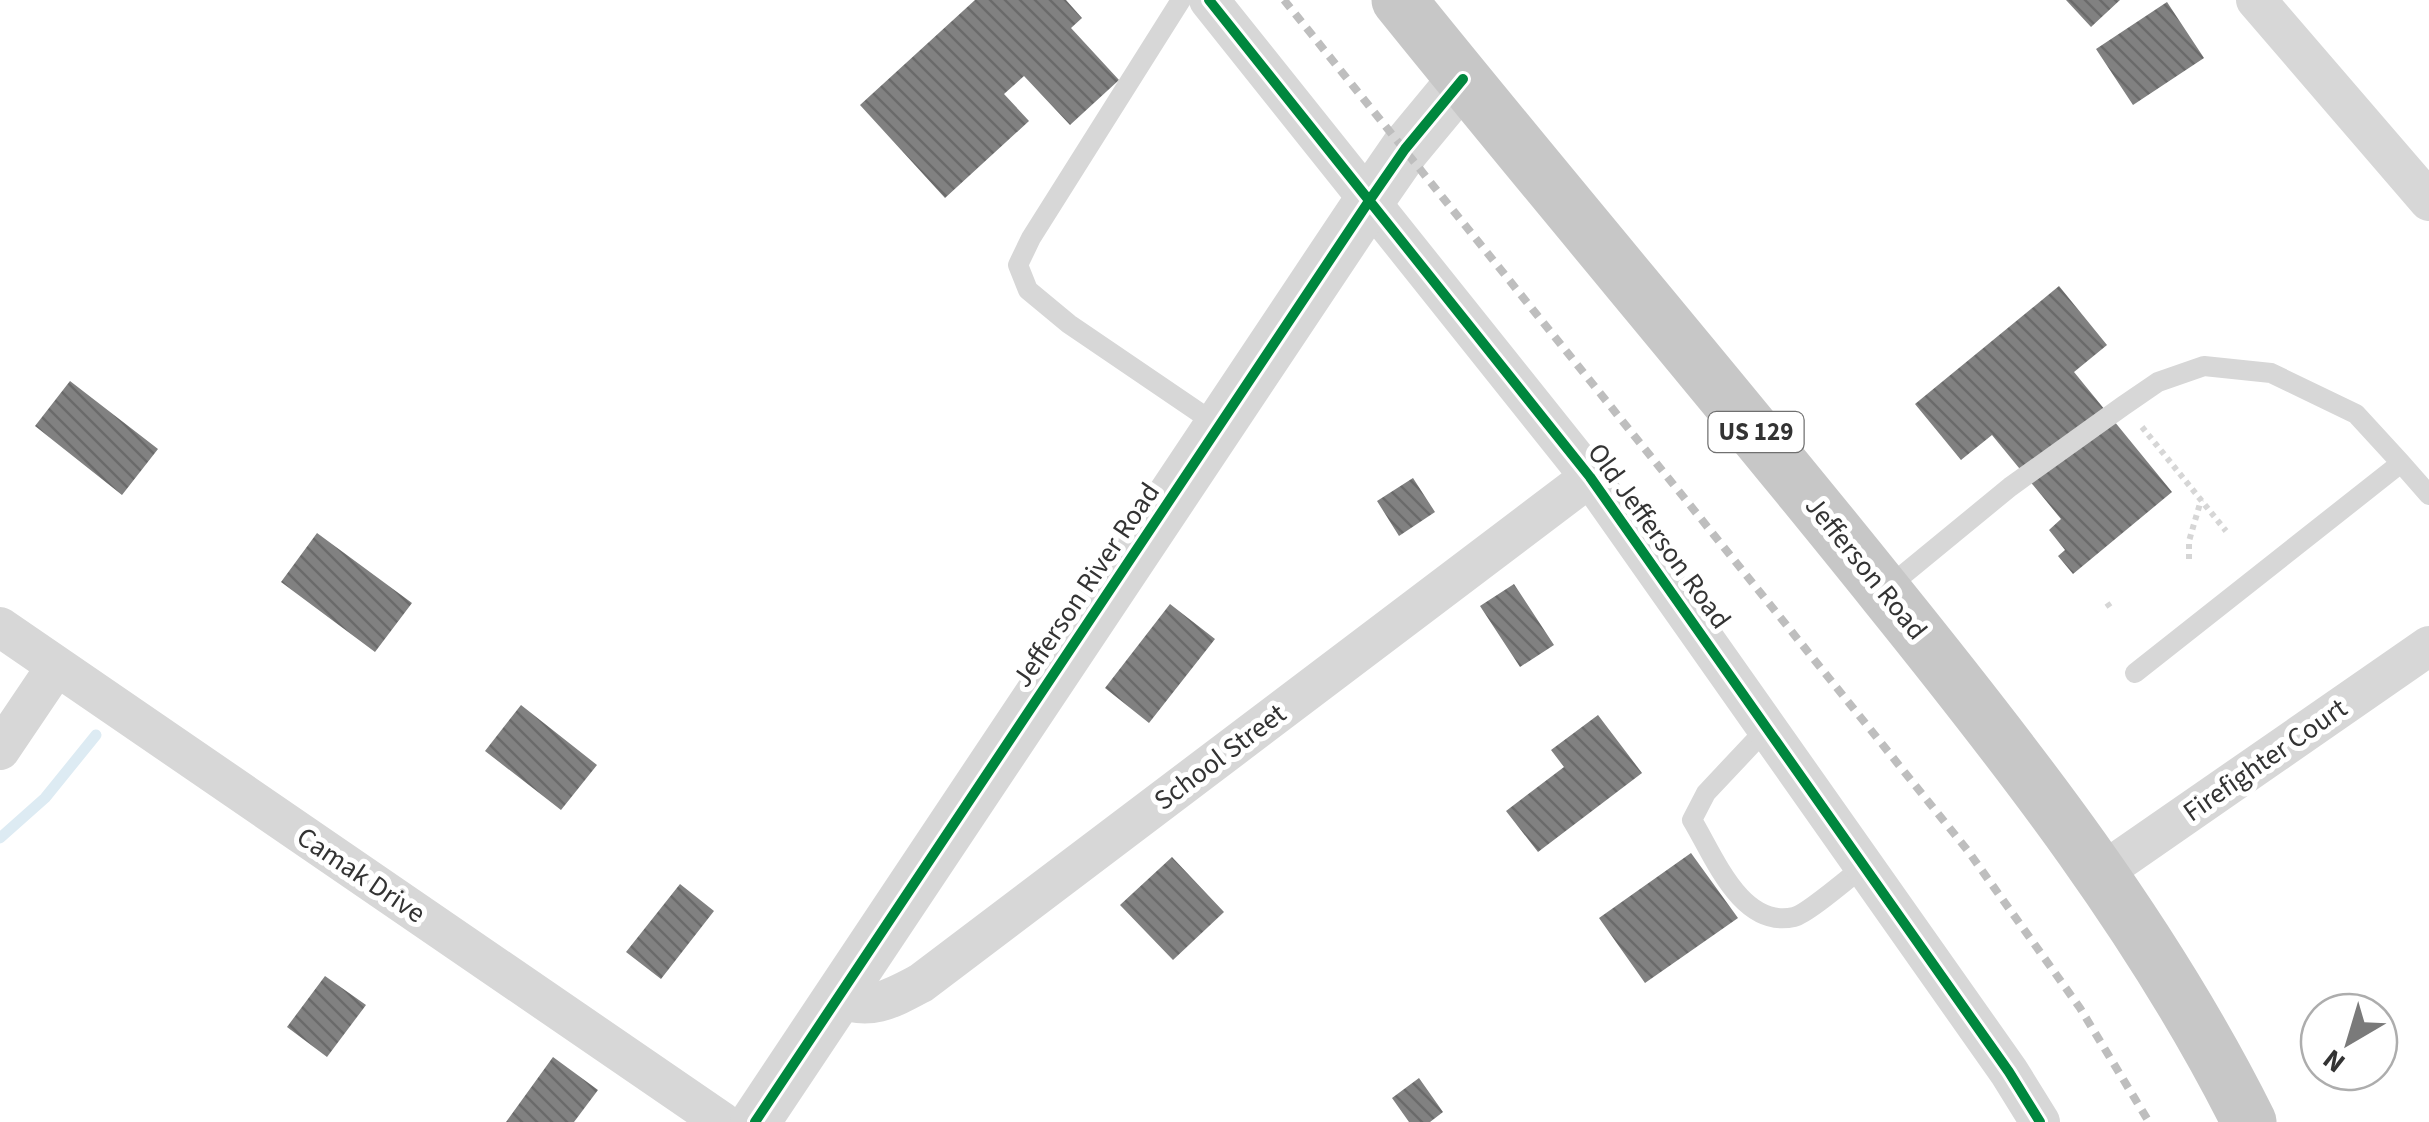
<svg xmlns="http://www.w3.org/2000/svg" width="2429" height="1122" viewBox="0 0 2429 1122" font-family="'Source Sans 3',sans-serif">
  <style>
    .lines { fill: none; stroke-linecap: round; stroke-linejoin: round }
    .stream { stroke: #ddebf3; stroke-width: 11 }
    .building { fill: url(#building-back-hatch) }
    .path { stroke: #d6d6d6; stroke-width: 6; stroke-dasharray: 5 5; stroke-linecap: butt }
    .service { stroke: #d7d7d7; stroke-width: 20 }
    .minor { stroke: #d7d7d7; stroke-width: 40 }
    .tertiary { stroke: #d7d7d7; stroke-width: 50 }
    .trunk { stroke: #c7c7c7; stroke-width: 55 }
    .rail { stroke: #bebebe; stroke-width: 8; stroke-dasharray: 10 8; stroke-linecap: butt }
    .cycleway-casing { stroke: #fff; stroke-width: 16 }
    .cycleway { stroke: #00873e; stroke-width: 10 }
    .labels { text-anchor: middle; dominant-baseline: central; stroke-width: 10; stroke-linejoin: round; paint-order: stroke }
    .shield { fill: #fff; stroke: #707070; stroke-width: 2.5 }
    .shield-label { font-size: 25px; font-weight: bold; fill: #333 }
    .street-label { font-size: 28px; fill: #333; stroke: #fff }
  </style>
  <defs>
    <pattern id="building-back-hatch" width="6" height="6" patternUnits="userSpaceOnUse" patternTransform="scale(2.5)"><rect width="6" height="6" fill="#818181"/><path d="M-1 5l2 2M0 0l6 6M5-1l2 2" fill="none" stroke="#6a6a6a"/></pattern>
  </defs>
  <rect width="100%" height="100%" fill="#fff"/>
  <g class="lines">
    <path class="stream" d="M 0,838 L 45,798 L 96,735"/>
  </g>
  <path class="building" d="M 975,0 L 1066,0 L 1082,18 L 1071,28 L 1119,80 L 1070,125 L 1024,76 L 1004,94 L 1029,121 L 945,198 L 860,105 Z
    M 2066,0 L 2120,0 L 2091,27 Z
    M 2167,2 L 2204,58 L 2133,105 L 2096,49 Z
    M 2059,286 L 2107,345 L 2074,372 L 2172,492 L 2073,574 L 2058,556 L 2065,550 L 2049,530 L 2061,519 L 1992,435 L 1961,460 L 1915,404 Z
    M 70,381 L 158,449 L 122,495 L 35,426 Z
    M 1413,478 L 1435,512 L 1399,536 L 1377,501 Z
    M 317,533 L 412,603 L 375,652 L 281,582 Z
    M 1514,584 L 1554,645 L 1520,667 L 1480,606 Z
    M 1170,604 L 1215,639 L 1149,723 L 1105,688 Z
    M 521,705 L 597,765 L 561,810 L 485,751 Z
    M 1598,715 L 1642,773 L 1538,852 L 1506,811 L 1564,767 L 1551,750 Z
    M 1691,853 L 1738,918 L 1645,983 L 1599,918 Z
    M 1172,857 L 1224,912 L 1173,960 L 1120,905 Z
    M 680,884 L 714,911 L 661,979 L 626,952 Z
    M 325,976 L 366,1005 L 327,1057 L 287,1027 Z
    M 553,1057 L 598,1090 L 574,1122 L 506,1122 Z
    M 1419,1078 L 1443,1112 L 1430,1122 L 1409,1122 L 1392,1098 Z"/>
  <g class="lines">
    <path class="path" d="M 2142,427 L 2226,531
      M 2189,559 L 2189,541 L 2201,500
      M 2107,603 L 2112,610"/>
    <path class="service" d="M 1181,0 L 1031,238 L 1018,265 L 1028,290 L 1069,324 L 1219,426
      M 1887,588 L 2010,487 L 2123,406 L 2158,382 L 2204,366 L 2271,373 L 2356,414 L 2401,463
      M 2135,673 L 2401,463 L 2429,495
      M 1768,727 L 1706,793 L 1692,820 C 1714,856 1741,929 1794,917 C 1807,914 1851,876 1864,866"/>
    <path class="minor" d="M 1209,0 L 1590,477 L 2009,1072 L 2040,1122
      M 2256,0 L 2429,201
      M 0,627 L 722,1122
      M 0,750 L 56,667
      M 2100,874 L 2429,646
      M 838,998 C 871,1011 891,999 921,983 L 1590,477"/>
    <path class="tertiary" d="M 755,1122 L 1369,201 L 1405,149 L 1463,79"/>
    <path class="trunk" d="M 1399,0 C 1560,200 1727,395 1887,595 C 2020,760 2154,931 2249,1122"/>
    <path class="rail" d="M 1284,0 L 1968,851 L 2080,1008 L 2149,1122"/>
    <g class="cycleway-casing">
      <path id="cycleway" d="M 1209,0 L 1590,477 L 2009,1072 L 2040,1122
        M 755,1122 L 1369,201 L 1405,149 L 1463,79"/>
    </g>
    <use href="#cycleway" class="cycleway"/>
  </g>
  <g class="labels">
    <rect class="shield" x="1708.5" y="412" width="95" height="40" rx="8"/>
    <g class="shield-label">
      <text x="1756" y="432">US 129</text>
    </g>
    <g class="street-label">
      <text transform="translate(1659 536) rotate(54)">Old Jefferson Road</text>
      <text transform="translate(1866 568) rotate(51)">Jefferson Road</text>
      <text transform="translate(1086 585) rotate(-56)">Jefferson River Road</text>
      <text transform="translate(1220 757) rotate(-37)">School Street</text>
      <text transform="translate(2265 760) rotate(-35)">Firefighter Court</text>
      <text transform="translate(361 875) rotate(34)">Camak Drive</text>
    </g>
  </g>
  <g transform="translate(2349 1042) rotate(218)"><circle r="48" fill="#ffffff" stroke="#adadad" stroke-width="2.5"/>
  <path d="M0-8L18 38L0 25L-18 38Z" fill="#7a7a7a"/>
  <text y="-15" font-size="28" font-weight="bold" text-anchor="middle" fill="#333333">N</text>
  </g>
</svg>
